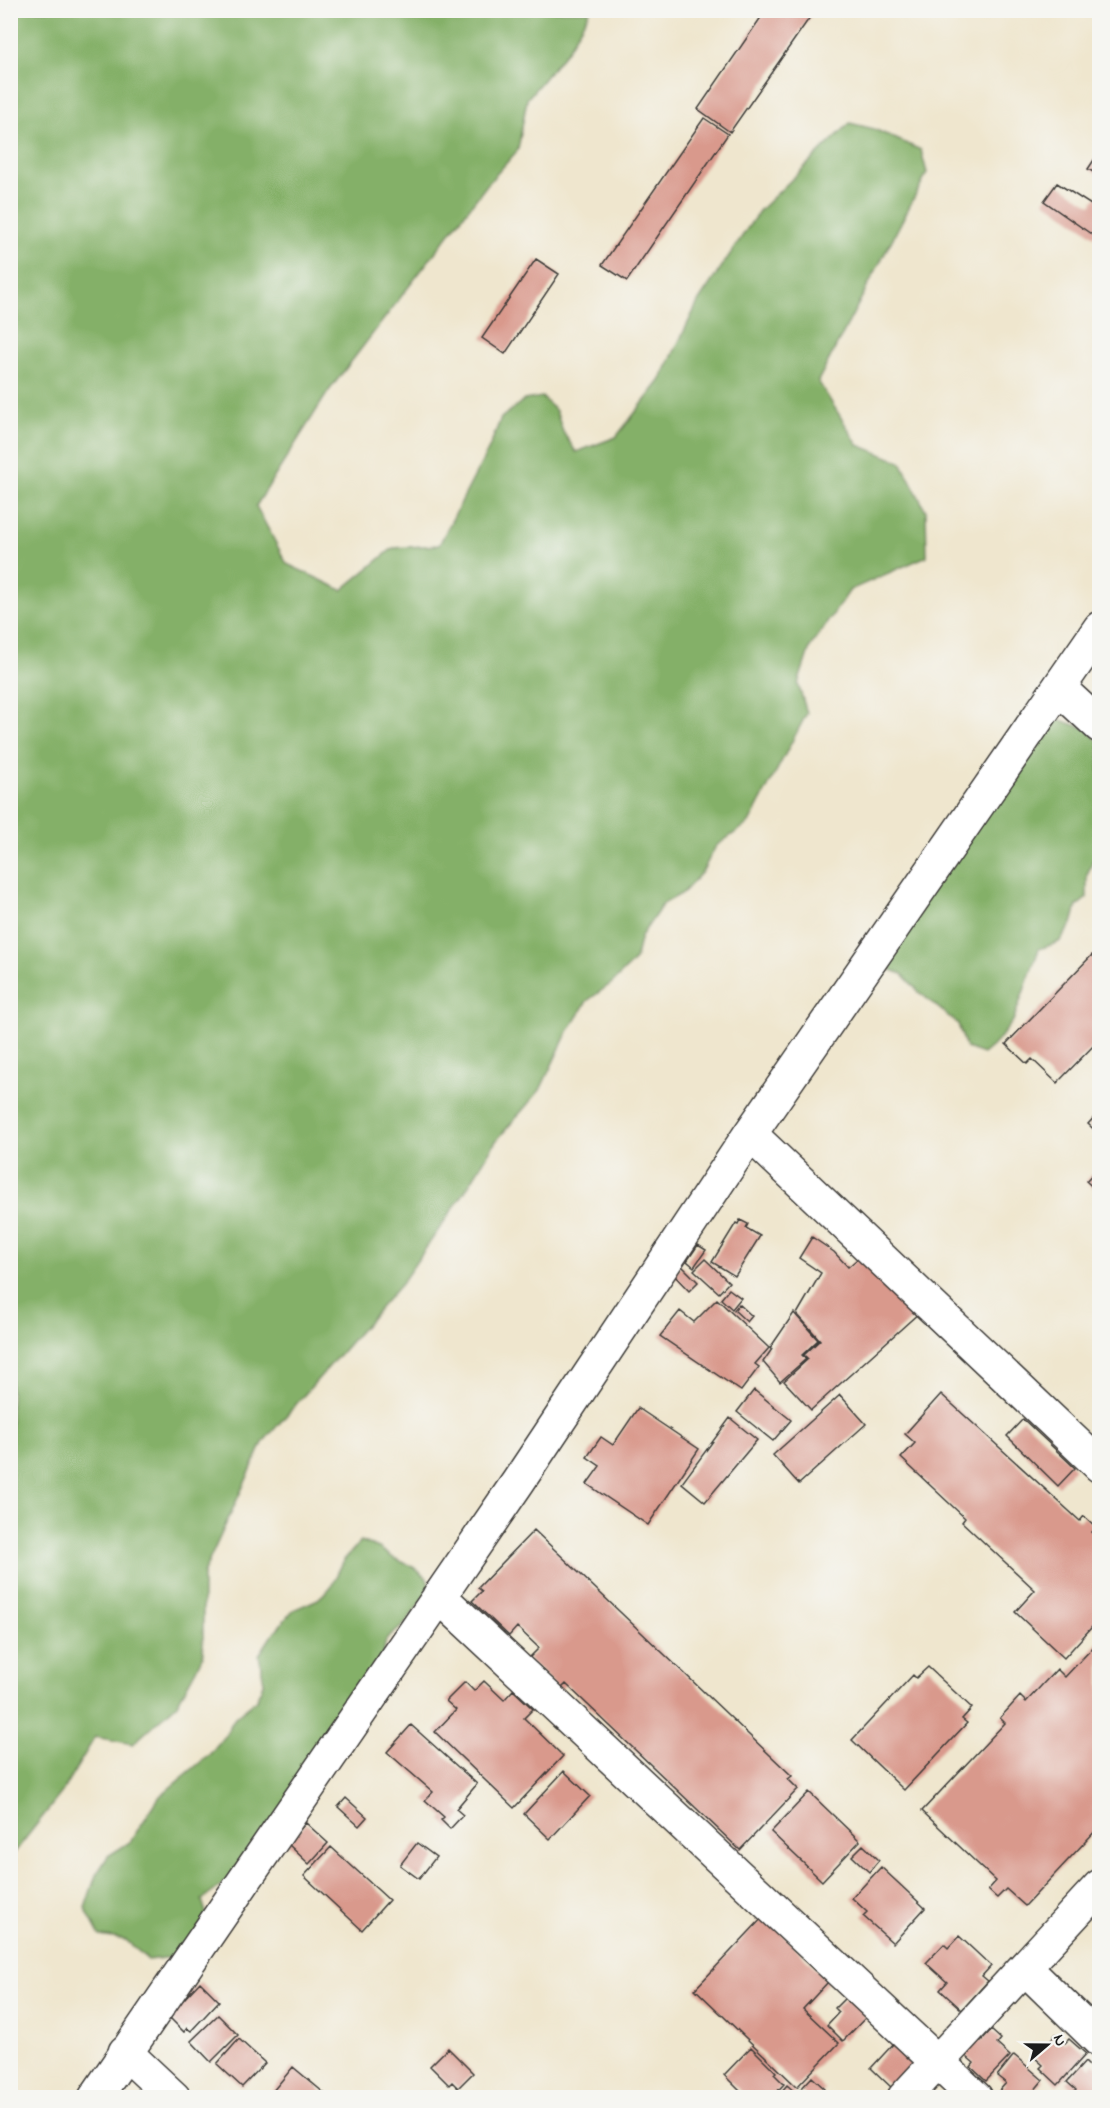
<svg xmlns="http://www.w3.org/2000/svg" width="1110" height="2108" viewBox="0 0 1110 2108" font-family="'Indie Flower',sans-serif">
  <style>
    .forest { fill: #84b067; stroke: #506642; stroke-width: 1.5 }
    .building { fill: #d9998c }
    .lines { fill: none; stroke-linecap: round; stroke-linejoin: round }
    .minor-casing { stroke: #3c3a37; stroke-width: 36 }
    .minor { stroke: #fff; stroke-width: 33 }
  </style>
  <rect width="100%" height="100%" fill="#f6f6f2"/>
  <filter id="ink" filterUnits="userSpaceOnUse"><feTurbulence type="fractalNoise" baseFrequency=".0167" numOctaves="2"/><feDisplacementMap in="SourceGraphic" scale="12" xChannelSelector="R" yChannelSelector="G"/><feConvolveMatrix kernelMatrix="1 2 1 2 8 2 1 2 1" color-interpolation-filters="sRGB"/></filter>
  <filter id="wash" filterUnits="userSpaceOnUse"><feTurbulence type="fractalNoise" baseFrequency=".008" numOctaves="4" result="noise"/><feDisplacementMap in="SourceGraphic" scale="24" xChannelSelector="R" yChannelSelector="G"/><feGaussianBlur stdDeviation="1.35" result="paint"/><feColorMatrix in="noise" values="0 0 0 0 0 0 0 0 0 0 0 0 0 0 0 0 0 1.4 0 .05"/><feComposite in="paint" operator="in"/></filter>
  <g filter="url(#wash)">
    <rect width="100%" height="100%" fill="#efe6ce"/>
    <path class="forest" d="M 11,10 L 590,11 L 567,51 L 527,99 L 518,150 L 486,186 L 328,392 L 256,506 L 287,564 L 342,590 L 393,548 L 439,545 L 489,448 L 501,418 L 524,400 L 542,397 L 556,411 L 563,432 L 576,452 L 616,437 L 660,381 L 698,302 L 759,211 L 850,123 L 874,129 L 921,150 L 927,173 L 818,381 L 858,445 L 901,462 L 926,511 L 927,556 L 850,590 L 810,647 L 798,684 L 807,713 L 749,823 L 716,846 L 702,872 L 683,893 L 663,904 L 641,936 L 635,960 L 612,983 L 587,1001 L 567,1033 L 540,1090 L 496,1141 L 464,1193 L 401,1284 L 264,1441 L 203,1574 L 203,1656 L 177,1704 L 133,1744 L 95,1737 L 62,1792 L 11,1857 Z
      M 1054,718 L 1087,729 L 1099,742 L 1100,843 L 1087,875 L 1087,898 L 1077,906 L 1072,924 L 1059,942 L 1039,949 L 1013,1021 L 997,1042 L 983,1054 L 966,1048 L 958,1024 L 919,992 L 902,974 L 886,968 L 881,962 Z
      M 361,1541 L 379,1548 L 392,1557 L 413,1567 L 426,1577 L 431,1587 L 406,1623 L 386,1640 L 382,1660 L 354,1709 L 332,1718 L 325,1733 L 320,1755 L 237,1874 L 202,1900 L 207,1916 L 182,1956 L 148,1960 L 126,1940 L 100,1936 L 85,1908 L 96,1875 L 108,1856 L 130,1842 L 160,1796 L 209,1755 L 225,1735 L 236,1716 L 256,1700 L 264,1682 L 259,1655 L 272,1635 L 293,1610 L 318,1599 L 331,1587 L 344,1560 Z"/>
    <g id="blocks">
      <path class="building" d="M 766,10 L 815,10 L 730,132 L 698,109 Z
        M 704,118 L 728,134 L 627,281 L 602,265 Z
        M 1100,151 L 1100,176 L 1088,169 Z
        M 1057,183 L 1091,205 L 1100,192 L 1100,228 L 1094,236 L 1044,201 Z
        M 536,259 L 559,274 L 505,354 L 482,338 Z
        M 1092,955 L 1100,962 L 1100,1039 L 1057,1083 L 1032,1059 L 1027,1064 L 1006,1044 Z
        M 1100,1111 L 1100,1135 L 1088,1124 Z
        M 1100,1166 L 1100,1194 L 1086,1181 Z
        M 740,1220 L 748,1224 L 746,1228 L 760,1236 L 735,1276 L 712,1262 L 736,1223 L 738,1224 Z
        M 812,1237 L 834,1252 L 848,1267 L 862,1255 L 920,1312 L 811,1410 L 784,1381 L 808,1359 L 804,1355 L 820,1340 L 797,1314 L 821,1273 L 799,1258 Z
        M 698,1245 L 706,1250 L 694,1267 L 687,1261 Z
        M 705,1259 L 729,1282 L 719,1293 L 694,1270 Z
        M 682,1266 L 698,1282 L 689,1291 L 673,1274 Z
        M 729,1289 L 741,1298 L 732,1309 L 721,1299 Z
        M 717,1299 L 769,1348 L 755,1364 L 759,1367 L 741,1391 L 660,1336 L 680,1311 L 694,1322 Z
        M 739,1304 L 752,1316 L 747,1322 L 734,1310 Z
        M 794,1313 L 818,1340 L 802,1355 L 806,1359 L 780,1382 L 763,1362 L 772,1349 L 770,1348 Z
        M 754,1390 L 791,1420 L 773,1441 L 737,1412 Z
        M 941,1394 L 1080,1521 L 1084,1516 L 1097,1528 L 1092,1532 L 1100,1539 L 1100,1618 L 1064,1658 L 1015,1612 L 1035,1590 L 962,1522 L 965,1518 L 901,1458 L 915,1443 L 905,1434 Z
        M 840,1395 L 866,1424 L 799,1484 L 773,1455 Z
        M 638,1408 L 699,1449 L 648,1525 L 587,1484 L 600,1466 L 587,1457 L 601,1437 L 613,1445 Z
        M 730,1418 L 757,1440 L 705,1502 L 682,1483 Z
        M 1023,1419 L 1075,1468 L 1058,1486 L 1007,1436 Z
        M 534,1530 L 792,1776 L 788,1779 L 798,1789 L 740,1850 L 566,1684 L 560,1690 L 528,1659 L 539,1648 L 517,1627 L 509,1636 L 472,1601 L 482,1591 L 478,1588 Z
        M 1100,1640 L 1100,1826 L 1025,1906 L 1006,1889 L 997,1898 L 988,1890 L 996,1881 L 922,1811 L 1005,1723 L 1000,1718 L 1020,1696 L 1026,1702 L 1057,1669 L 1065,1677 Z
        M 928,1667 L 972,1708 L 962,1719 L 967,1723 L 904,1790 L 852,1740 L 913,1675 L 916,1678 Z
        M 484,1681 L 504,1700 L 513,1690 L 533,1709 L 524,1718 L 563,1756 L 514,1808 L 435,1732 L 456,1710 L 446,1701 L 465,1682 L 474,1691 Z
        M 411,1725 L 477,1784 L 456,1809 L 463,1815 L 450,1829 L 441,1820 L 444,1817 L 425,1800 L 433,1792 L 387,1752 Z
        M 564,1771 L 590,1796 L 550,1839 L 524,1814 Z
        M 809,1792 L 860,1841 L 822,1881 L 771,1832 Z
        M 346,1798 L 367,1817 L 359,1826 L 338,1807 Z
        M 306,1823 L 328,1843 L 309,1864 L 287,1843 Z
        M 417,1843 L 436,1857 L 419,1879 L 400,1865 Z
        M 863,1845 L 879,1860 L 869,1872 L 852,1856 Z
        M 331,1847 L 389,1900 L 362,1930 L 304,1876 Z
        M 881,1867 L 925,1908 L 893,1943 L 863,1916 L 867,1912 L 852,1898 Z
        M 765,1915 L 828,1982 L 803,2009 L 839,2043 L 797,2087 L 695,1989 Z
        M 959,1936 L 991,1966 L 982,1976 L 988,1981 L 962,2010 L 940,1990 L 947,1982 L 926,1963 L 944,1944 L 948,1948 Z
        M 200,1982 L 219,2001 L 191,2031 L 187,2028 L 184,2032 L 168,2016 Z
        M 848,1995 L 869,2014 L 843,2041 L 827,2025 L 839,2012 L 835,2008 Z
        M 218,2015 L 238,2035 L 211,2062 L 191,2041 Z
        M 991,2030 L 1001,2039 L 997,2044 L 1010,2056 L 986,2081 L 971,2067 L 974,2063 L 960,2051 L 974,2035 L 981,2041 Z
        M 1056,2034 L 1065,2043 L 1069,2039 L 1086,2054 L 1058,2085 L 1040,2068 L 1043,2065 L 1034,2057 Z
        M 239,2039 L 265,2063 L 242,2087 L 217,2064 Z
        M 896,2041 L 917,2062 L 892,2088 L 871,2068 Z
        M 751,2047 L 776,2072 L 774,2074 L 784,2084 L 771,2098 L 747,2098 L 724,2075 Z
        M 448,2048 L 473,2073 L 458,2088 L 452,2082 L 449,2085 L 430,2066 Z
        M 1014,2055 L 1043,2080 L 1028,2098 L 1004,2098 L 998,2092 L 1006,2083 L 997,2076 Z
        M 1085,2062 L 1091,2068 L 1094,2063 L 1100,2068 L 1100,2098 L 1069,2098 L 1076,2090 L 1067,2082 Z
        M 293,2067 L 330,2098 L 267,2098 Z
        M 812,2077 L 825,2089 L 817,2098 L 808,2098 L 800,2090 Z
        M 787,2085 L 796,2093 L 792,2098 L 776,2098 Z"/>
    </g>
  </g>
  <g filter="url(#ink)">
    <use href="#blocks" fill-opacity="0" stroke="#3c3a37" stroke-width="1.5"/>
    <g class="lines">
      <g class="minor-casing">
        <path id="minor" d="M 1059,688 L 1100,726
          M 750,1134 L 1100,1466
          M 439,1596 L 976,2098
          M 1025,1968 L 1100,2041
          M 125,2052 L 174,2098
          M 95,2098 L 518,1482 L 750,1134 L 1100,628
          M 904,2098 L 1100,1886"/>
      </g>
      <use href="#minor" class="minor"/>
    </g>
  </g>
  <rect width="1110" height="2108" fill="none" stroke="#f6f6f2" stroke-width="36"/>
  <g transform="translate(1047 2045) rotate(70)" stroke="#f6f6f2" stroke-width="4.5" paint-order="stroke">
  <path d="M0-4.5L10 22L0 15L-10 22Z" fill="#1c1c1c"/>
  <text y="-9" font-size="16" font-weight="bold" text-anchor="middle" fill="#1c1c1c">N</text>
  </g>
</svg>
